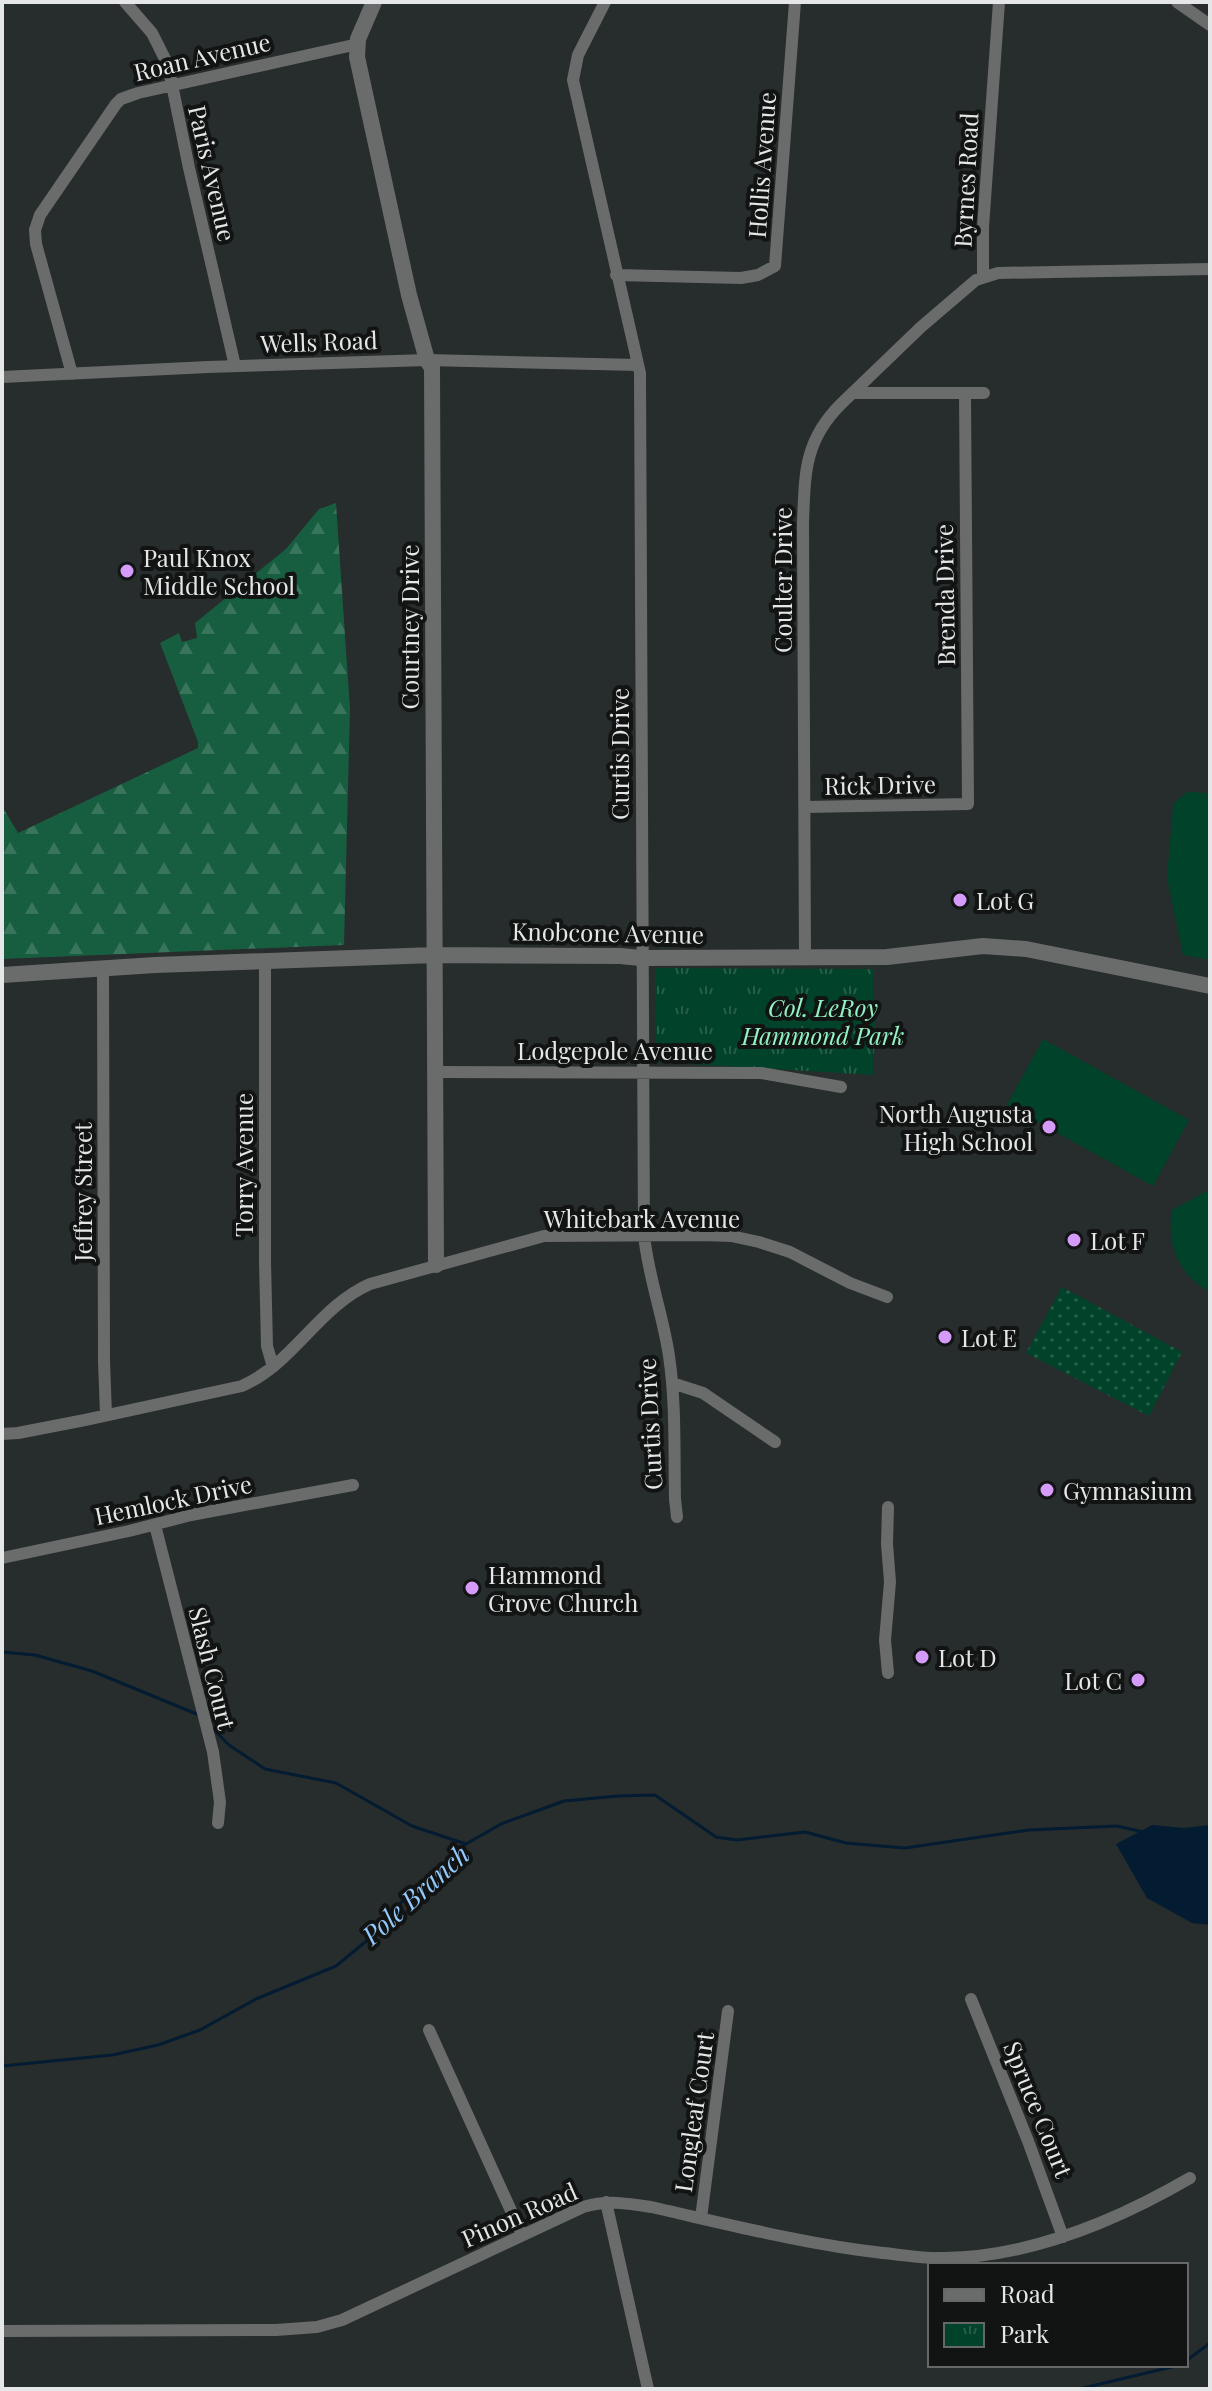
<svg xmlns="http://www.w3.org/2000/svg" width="1212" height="2391" viewBox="0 0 1212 2391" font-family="'Playfair Display',serif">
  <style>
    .grass { fill: url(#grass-dots) }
    .forest { fill: url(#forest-firs) }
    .park { fill: url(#park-tufts) }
    .garden { fill: #01432a }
    .water { fill: #031c31 }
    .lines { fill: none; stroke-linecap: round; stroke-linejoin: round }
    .stream { stroke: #031c31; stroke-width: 3 }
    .minor { stroke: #6a6c6b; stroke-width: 12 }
    .tertiary { stroke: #6a6c6b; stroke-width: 16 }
    .poi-dot { fill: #d59bfa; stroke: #121414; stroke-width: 3 }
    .labels { text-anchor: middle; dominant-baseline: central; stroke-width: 8; stroke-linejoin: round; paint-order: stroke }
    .street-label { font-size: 24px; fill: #e4e6e7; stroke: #121414 }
    .poi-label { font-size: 24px; fill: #e4e6e7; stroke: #121414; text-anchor: start }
    .park-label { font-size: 24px; font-style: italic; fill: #93f4c3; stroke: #121414 }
    .water-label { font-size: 26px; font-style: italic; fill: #93cafd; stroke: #121414 }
  </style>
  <defs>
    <pattern id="grass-dots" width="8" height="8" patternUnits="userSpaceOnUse" patternTransform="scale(2)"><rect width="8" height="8" fill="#01432a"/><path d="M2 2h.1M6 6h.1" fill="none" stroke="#265e49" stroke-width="1.8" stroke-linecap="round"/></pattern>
    <pattern id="forest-firs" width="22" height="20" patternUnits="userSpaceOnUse" patternTransform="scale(2)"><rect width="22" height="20" fill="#175e40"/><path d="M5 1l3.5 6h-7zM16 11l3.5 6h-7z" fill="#39755c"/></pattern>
    <pattern id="park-tufts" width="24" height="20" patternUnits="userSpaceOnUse" patternTransform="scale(2)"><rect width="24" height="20" fill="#01432a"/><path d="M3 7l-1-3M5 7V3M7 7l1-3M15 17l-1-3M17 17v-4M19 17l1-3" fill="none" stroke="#265e49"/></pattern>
  </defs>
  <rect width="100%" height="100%" fill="#272c2c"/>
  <path class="grass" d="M 1062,1287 L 1182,1352 L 1149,1416 L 1026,1353 Z"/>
  <path class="forest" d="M 336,503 L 350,709 L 344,945 L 2,959 L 2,806 L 18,833 L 198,748 L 198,742 L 160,643 L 179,633 L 182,642 L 197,638 L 195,623 L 286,549 L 319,509 Z"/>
  <path class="park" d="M 655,968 L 873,969 L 875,1020 L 873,1075 L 656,1062 Z"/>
  <path class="garden" d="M 1187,792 L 1210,793 L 1210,960 L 1183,955 L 1167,878 L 1173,804 Z
    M 1043,1039 L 1189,1120 L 1153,1186 L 1007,1105 Z
    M 1210,1187 L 1210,1292 C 1179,1276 1166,1244 1172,1210 L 1207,1191 Z"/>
  <path class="water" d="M 1152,1825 L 1184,1828 L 1210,1825 L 1210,1925 L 1192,1923 L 1147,1898 L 1116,1844 Z"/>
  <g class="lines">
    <path class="stream" d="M 2,1652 L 35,1655 L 92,1671 L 199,1715
      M 213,1729 L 229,1745 L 265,1769 L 336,1783 L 412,1826 L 466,1844
      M 2,2066 L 112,2055 L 158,2045 L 200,2030 L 256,1999 L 336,1966 L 381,1929 L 403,1900 L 466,1844 L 501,1824 L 564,1801 L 618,1796 L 655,1795 L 716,1837 L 737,1840 L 805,1832 L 846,1843 L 905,1848 L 1029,1830 L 1117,1826 L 1143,1832
      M 1186,2361 L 1210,2343
      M 1079,2389 L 1180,2365"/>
    <path class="minor" d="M 125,2 L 152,33 L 168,65 L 189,168 L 235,366
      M 605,2 L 578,55 L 573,80 L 640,373 L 644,1235 C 648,1276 663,1315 669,1356 C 676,1403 674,1451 675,1499 L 677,1517
      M 1177,2 L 1210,25
      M 616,275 L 741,278 L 758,275 L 775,266 L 795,2
      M 983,276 L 983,227 L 999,2
      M 72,374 L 36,244 L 35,230 L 40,215 L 116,104 L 121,99 L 138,93 L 358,44
      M 2,377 L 208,367 L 427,360 L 638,365
      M 854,393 L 984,393
      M 805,807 L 968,804 L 965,393
      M 805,958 L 803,522 C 805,473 804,441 841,404 L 921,327 L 976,280 L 998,273 L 1210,269
      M 265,962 L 265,1262 L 267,1346 L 273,1367
      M 103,968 L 104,1361 L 106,1415
      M 436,1072 L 761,1073 L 841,1087
      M 672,1383 L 703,1393 L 775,1442
      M 2,1434 L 18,1433 L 85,1420 L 242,1386 C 294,1363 318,1307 370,1284 L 544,1236 L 701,1235 L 731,1236 L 759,1242 L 790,1252 L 850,1283 L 887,1297
      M 155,1525 L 213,1752 L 220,1802 L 218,1823
      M 2,1558 L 129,1531 L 191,1515 L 353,1485
      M 888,1673 L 885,1640 L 890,1582 L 887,1544 L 888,1507
      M 971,1999 L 1028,2141 L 1063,2237
      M 429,2030 L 522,2235
      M 606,2202 L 648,2389
      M 701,2218 L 728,2011
      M 2,2331 L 276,2330 L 317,2327 L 342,2320 L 583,2207 C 607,2200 626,2203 651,2207 C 727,2224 805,2244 883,2253 C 904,2255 923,2259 944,2258 C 1031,2257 1116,2221 1190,2178"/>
    <path class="tertiary" d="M 374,2 L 358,39 L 357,57 L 409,295 L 427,360 L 432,368 L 436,1265
      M 2,975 L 155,965 L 434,955 L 620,956 L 641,958 L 887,957 L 983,946 L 1026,949 L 1210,986"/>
  </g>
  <g class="poi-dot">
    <circle cx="127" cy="571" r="8"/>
    <circle cx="960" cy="900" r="8"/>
    <circle cx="1049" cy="1127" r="8"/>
    <circle cx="1074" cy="1240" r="8"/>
    <circle cx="945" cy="1337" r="8"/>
    <circle cx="1047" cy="1490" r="8"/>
    <circle cx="472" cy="1588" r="8"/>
    <circle cx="922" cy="1657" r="8"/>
    <circle cx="1138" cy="1680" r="8"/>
  </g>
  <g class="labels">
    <g class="street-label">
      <text transform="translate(202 56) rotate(-13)">Roan Avenue</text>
      <text transform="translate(761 165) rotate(-86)">Hollis Avenue</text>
      <text transform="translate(213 173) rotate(77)">Paris Avenue</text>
      <text transform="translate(965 180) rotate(-87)">Byrnes Road</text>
      <text transform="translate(319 341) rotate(-2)">Wells Road</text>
      <text transform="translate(782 580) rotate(-90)">Coulter Drive</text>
      <text transform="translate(944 595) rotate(-91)">Brenda Drive</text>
      <text transform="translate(409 627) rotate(-90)">Courtney Drive</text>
      <text transform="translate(619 754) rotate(-90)">Curtis Drive</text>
      <text transform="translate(880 784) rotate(-1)">Rick Drive</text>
      <text transform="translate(608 932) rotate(1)">Knobcone Avenue</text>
      <text x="615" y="1050">Lodgepole Avenue</text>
      <text transform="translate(243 1165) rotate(-90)">Torry Avenue</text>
      <text transform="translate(82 1192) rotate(-90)">Jeffrey Street</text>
      <text x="642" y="1218">Whitebark Avenue</text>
      <text transform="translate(649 1424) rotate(-93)">Curtis Drive</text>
      <text transform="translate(173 1499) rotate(-12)">Hemlock Drive</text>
      <text transform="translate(213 1668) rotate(76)">Slash Court</text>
      <text transform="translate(1039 2109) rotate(68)">Spruce Court</text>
      <text transform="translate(693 2112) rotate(-82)">Longleaf Court</text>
      <text transform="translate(519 2214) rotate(-24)">Pinon Road</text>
    </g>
    <g class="poi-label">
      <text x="143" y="557">Paul Knox<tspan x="143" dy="28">Middle School</tspan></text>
      <text x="976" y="900">Lot G</text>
      <text x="1033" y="1113" text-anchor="end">North Augusta<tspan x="1033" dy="28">High School</tspan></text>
      <text x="1090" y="1240">Lot F</text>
      <text x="961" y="1337">Lot E</text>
      <text x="1063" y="1490">Gymnasium</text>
      <text x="488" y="1574">Hammond<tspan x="488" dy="28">Grove Church</tspan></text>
      <text x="938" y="1657">Lot D</text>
      <text x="1122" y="1680" text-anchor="end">Lot C</text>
    </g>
    <g class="park-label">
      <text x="823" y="1007">Col. LeRoy<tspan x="823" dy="28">Hammond Park</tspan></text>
    </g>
    <g class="water-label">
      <text transform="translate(415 1894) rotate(-42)">Pole Branch</text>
    </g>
  </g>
  <rect width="1212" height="2391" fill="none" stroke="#e4e6e7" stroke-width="8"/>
  <rect x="928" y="2263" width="260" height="104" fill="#121414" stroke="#666868" stroke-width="2"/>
  <rect x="944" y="2289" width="40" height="12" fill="#6a6c6b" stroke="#666868" stroke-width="2"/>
  <text x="1000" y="2303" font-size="24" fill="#e4e6e7">Road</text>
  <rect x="944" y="2323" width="40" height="24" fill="url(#park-tufts)" stroke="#666868" stroke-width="2"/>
  <text x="1000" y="2343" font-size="24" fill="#e4e6e7">Park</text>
</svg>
